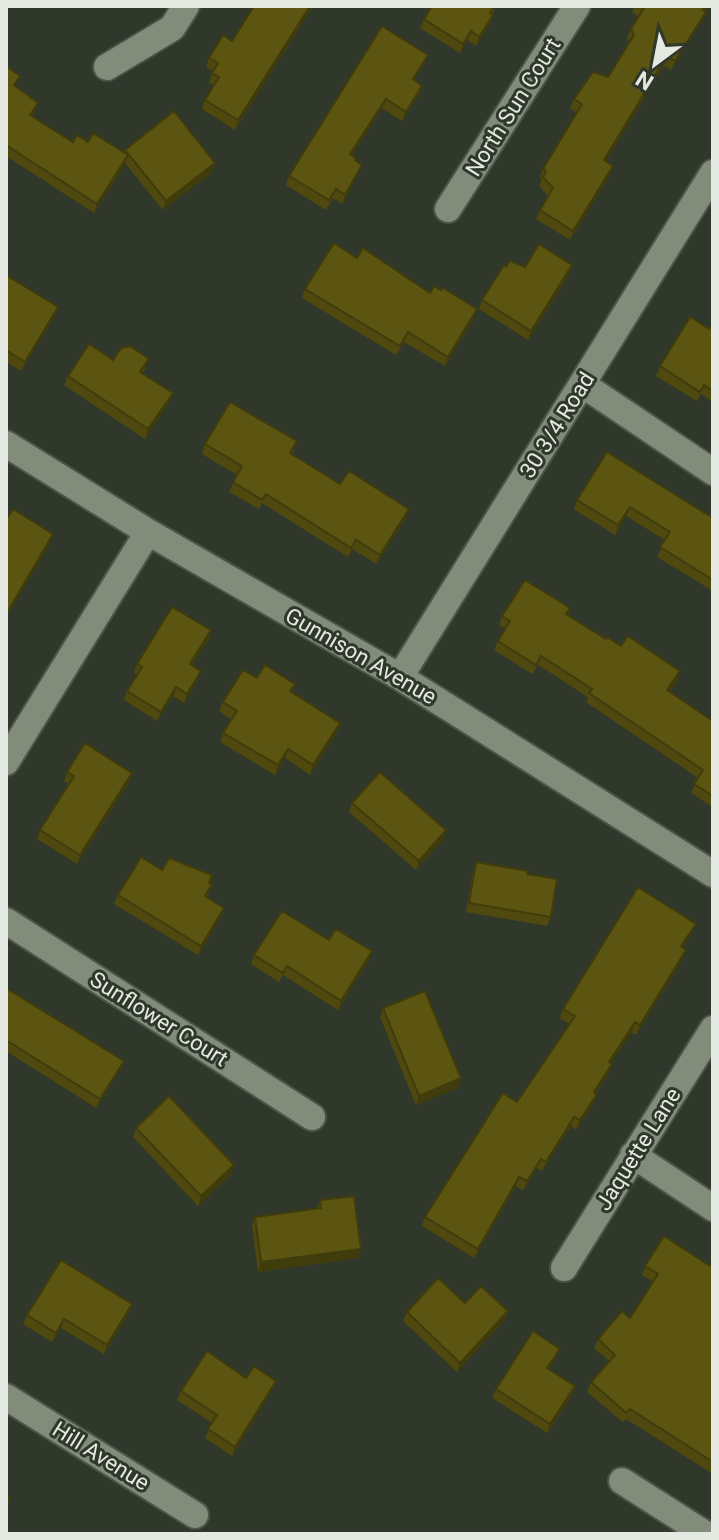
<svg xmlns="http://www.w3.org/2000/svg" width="719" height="1540" viewBox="0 0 719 1540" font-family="Roboto,sans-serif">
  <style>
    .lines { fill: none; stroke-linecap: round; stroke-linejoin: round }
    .street-casing { stroke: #4c5448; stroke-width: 30 }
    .street { stroke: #818c7b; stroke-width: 26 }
    .wall { fill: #4f490f }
    .shaded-wall { fill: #403c0c }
    .building { fill: #5c5511; stroke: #403c0c; stroke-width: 2 }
    .labels { text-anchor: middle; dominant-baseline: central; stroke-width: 6; stroke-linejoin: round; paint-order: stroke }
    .street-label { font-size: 22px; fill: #e4eae1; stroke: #2f382a }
  </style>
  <rect width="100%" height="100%" fill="#2f382a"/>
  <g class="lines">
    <g class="street-casing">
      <path id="street" d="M 107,67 L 172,28 L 186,6
        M 448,209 L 577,6
        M 582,384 L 713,472
        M 6,444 L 148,532 L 400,677 L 713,874
        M 400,677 L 713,173
        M 6,762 L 148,532
        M 6,921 L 312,1117
        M 633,1155 L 713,1208
        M 564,1268 L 713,1029
        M 6,1397 L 195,1515
        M 622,1481 L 705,1534"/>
    </g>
    <use href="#street" class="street"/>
  </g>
  <path class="wall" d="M 253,6 L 313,6 L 235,130 L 202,109 L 205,100 L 214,85 L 209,82 L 213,71 L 206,67 L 209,58 L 232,41 L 254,7 Z
    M 495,6 L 490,24 L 476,46 L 467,40 L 460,53 L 420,28 L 424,19 Z
    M 634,6 L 708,6 L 705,11 L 702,21 L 671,70 L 664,66 L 606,161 L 613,166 L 610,175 L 570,240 L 536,219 L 540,210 L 548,196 L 539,186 L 542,179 L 540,178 L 543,169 L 577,113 L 570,108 L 574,99 L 608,77 L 629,42 L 627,38 L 631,29 L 638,16 L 632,12 Z
    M 428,55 L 424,64 L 414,80 L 422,86 L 419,95 L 402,121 L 382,108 L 352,155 L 355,160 L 358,174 L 342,204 L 333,198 L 326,210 L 286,185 L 289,176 Z
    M 6,66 L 16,87 L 38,103 L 32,116 L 73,142 L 88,142 L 124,153 L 125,150 L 211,173 L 163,210 L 125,163 L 94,213 L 6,156 Z
    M 357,258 L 430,293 L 474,318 L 445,366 L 404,342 L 396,355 L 302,298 L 305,289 Z
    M 572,265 L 569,275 L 528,340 L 479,309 L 482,300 L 506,267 Z
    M 6,275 L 55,316 L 21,371 L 6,362 Z
    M 713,323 L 713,402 L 701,394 L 697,401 L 656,376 L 660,366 L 709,329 Z
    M 113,360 L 146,368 L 142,373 L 173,393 L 169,402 L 145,439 L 64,385 L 68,376 Z
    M 205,444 L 294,450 L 292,454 L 340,484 L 406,518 L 376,564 L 352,549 L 348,557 L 262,503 L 259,509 L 229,492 L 237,475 L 202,454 Z
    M 577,500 L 713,518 L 713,591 L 657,557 L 665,540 L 626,516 L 615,535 L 574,509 Z
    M 570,608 L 567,615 L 606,639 L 677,681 L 669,692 L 713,721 L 713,807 L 691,793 L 698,778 L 586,702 L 588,697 L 538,665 L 532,674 L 494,650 L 498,641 L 505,629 L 499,625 L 502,616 Z
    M 211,630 L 208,640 L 192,665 L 198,680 L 184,703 L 173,696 L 157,721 L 124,700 L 127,691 L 137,675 L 134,673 L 137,664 Z
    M 257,678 L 295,684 L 292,692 L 340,723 L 337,732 L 310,775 L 285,758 L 275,775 L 220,742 L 223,733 L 231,719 L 219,711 L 223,702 Z
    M 67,772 L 129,782 L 77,864 L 37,839 L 40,830 L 69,784 L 64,781 Z
    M 352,803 L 446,830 L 443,840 L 416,870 L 349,812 Z
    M 476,862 L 527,874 L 551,917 L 547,926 L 466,912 L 473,871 Z
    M 162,870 L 212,884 L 207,897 L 224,908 L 221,917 L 198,955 L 114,904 L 118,895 Z
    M 692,933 L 683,947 L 683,959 L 636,1035 L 632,1032 L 611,1063 L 612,1064 L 609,1073 L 596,1093 L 597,1094 L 594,1103 L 576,1130 L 571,1126 L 542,1171 L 537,1168 L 523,1191 L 516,1186 L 474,1258 L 422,1226 L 425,1217 L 517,1102 L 569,1024 L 560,1018 L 563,1009 Z
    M 329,940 L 369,960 L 338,1010 L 283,975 L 279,982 L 251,964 L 254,955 Z
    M 6,988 L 124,1061 L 120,1070 L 96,1108 L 6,1051 Z
    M 383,1008 L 461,1078 L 458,1088 L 416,1105 L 380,1017 Z
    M 136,1128 L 231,1174 L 198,1206 L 133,1137 Z
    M 320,1200 L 361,1249 L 358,1258 L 258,1272 L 252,1226 L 255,1217 L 317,1209 Z
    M 645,1266 L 713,1268 L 713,1474 L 626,1419 L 623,1422 L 587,1392 L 591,1382 L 609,1361 L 594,1348 L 598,1339 L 630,1318 L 653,1282 L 642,1275 Z
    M 465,1303 L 508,1311 L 505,1320 L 457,1372 L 403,1321 L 407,1312 Z
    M 132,1304 L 129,1313 L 104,1354 L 61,1328 L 52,1342 L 23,1324 L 27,1315 Z
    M 556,1358 L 549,1369 L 575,1386 L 572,1395 L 547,1433 L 492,1398 L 496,1389 Z
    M 246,1378 L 272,1390 L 232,1456 L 205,1438 L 212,1423 L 177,1400 L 181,1391 Z"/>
  <path class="shaded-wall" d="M 310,6 L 313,6 L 235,130 L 238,120 Z
    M 706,12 L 702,21 L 671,70 L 675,61 Z
    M 493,15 L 490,24 L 476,46 L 479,37 Z
    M 471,31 L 467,40 L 460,53 L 463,44 Z
    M 428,55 L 424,64 L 409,88 L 413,79 Z
    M 667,56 L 664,66 L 601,169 L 604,160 Z
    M 422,86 L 419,95 L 402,121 L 406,112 Z
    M 386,99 L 382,108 L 347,163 L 350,154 Z
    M 128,155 L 125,165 L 94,213 L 97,204 Z
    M 215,163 L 211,173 L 163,210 L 166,201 Z
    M 362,165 L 358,174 L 342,204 L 345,195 Z
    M 613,166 L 610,175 L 570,240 L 573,231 Z
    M 572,265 L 569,275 L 528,340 L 531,331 Z
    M 58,307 L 55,316 L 21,371 L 25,362 Z
    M 477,309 L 474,318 L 445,366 L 448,357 Z
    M 173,393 L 169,402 L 145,439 L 148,429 Z
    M 630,507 L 626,516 L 615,535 L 618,525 Z
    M 409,509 L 406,518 L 376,564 L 380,555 Z
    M 53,534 L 50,544 L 6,618 L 7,613 Z
    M 211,630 L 208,640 L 187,673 L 190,664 Z
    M 201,671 L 198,680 L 184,703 L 187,694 Z
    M 680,671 L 677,681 L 664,699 L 667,690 Z
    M 176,687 L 173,696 L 157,721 L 161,712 Z
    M 340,723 L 337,732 L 310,775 L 313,765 Z
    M 288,749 L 285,758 L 275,775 L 278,765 Z
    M 132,773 L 129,782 L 77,864 L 80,855 Z
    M 446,830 L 443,840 L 416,870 L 419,861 Z
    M 224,908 L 221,917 L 198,955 L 201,946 Z
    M 696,924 L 692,933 L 678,955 L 681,946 Z
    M 686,950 L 683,959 L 636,1035 L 640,1025 Z
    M 372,951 L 369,960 L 338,1010 L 341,1001 Z
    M 635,1022 L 632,1032 L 606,1071 L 609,1062 Z
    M 124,1061 L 120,1070 L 96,1108 L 100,1099 Z
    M 612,1064 L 609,1073 L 590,1101 L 594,1092 Z
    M 461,1078 L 458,1088 L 416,1105 L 419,1096 Z
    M 597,1094 L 594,1103 L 576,1130 L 580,1120 Z
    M 574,1117 L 571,1126 L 542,1171 L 546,1162 Z
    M 541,1159 L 537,1168 L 523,1191 L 527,1181 Z
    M 234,1165 L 231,1174 L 198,1206 L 201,1196 Z
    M 519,1177 L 516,1186 L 474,1258 L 478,1249 Z
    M 361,1249 L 358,1258 L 258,1272 L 261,1262 Z
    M 132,1304 L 129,1313 L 104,1354 L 107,1345 Z
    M 508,1311 L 505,1320 L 457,1372 L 460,1363 Z
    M 64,1319 L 61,1328 L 52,1342 L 56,1333 Z
    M 560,1349 L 556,1358 L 544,1377 L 547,1368 Z
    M 276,1381 L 272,1390 L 232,1456 L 235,1447 Z
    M 575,1386 L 572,1395 L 547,1433 L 550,1424 Z"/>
  <path class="building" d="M 254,6 L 310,6 L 238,120 L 205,100 L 219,77 L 212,73 L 218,63 L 209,58 L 223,35 L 232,41 Z
    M 432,6 L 495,6 L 490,13 L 493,15 L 479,37 L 471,31 L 463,44 L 424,19 Z
    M 640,6 L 706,6 L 703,10 L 706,12 L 675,61 L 667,56 L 604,160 L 613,166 L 573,231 L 540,210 L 553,188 L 543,177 L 546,171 L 543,169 L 582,104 L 574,99 L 593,72 L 608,77 L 634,35 L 631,29 L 644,8 Z
    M 382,26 L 428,55 L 413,79 L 422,86 L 406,112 L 386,99 L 350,154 L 356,158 L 355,160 L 362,165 L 345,195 L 336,189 L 329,200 L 289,176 Z
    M 6,66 L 20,76 L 14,85 L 38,103 L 30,115 L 73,142 L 77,135 L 88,142 L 93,133 L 128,155 L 97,204 L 6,145 Z
    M 174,111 L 215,163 L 166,201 L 125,150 Z
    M 334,243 L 357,258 L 363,248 L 430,293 L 434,286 L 441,290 L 443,288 L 477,309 L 448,357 L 408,332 L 400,346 L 305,289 Z
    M 539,244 L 572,265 L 531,331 L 482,300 L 504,265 L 506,267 L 510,261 L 525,267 Z
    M 6,275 L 58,307 L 25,362 L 6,350 Z
    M 690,317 L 709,329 L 713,323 L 713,391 L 704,385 L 700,392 L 660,366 Z
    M 89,344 L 113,360 L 121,348 L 130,346 L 149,359 L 140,372 L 173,393 L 148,429 L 68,376 Z
    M 230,402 L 297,441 L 290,453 L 340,484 L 349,471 L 409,509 L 380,555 L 356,540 L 351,548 L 266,494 L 262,500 L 233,482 L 242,466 L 205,444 Z
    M 607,452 L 713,518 L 713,580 L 660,547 L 670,532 L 630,507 L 618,525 L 577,500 Z
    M 13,509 L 53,534 L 7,613 L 6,520 Z
    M 525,580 L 570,608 L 566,614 L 606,639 L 607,637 L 621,646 L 628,636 L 680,671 L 667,690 L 713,721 L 713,796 L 694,784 L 703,770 L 589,693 L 592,689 L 541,656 L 536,665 L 498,641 L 510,621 L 502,616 Z
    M 172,607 L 211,630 L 190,664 L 201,671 L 187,694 L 176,687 L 161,712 L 127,691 L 142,667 L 137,664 Z
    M 265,665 L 295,684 L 290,691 L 340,723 L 313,765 L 288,749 L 278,765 L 223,733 L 237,711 L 223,702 L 243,670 L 257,678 Z
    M 85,743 L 132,773 L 80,855 L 40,830 L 74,776 L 67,772 Z
    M 380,772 L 446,830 L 419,861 L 352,803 Z
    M 141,857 L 162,870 L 169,858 L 212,875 L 209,883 L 212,884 L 205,896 L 224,908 L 201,946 L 118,895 Z
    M 476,862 L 528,871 L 527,874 L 557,879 L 551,917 L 469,903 Z
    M 638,887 L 696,924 L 681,946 L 686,950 L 640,1025 L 635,1022 L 609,1062 L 612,1064 L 594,1092 L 597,1094 L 580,1120 L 574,1117 L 546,1162 L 541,1159 L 527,1181 L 519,1177 L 478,1249 L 425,1217 L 503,1093 L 517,1102 L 575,1016 L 563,1009 Z
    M 282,911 L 329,940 L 336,929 L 372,951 L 341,1001 L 287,966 L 283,973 L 254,955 Z
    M 6,988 L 124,1061 L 100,1099 L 6,1040 Z
    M 425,991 L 461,1078 L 419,1096 L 383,1008 Z
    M 169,1096 L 234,1165 L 201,1196 L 136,1128 Z
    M 354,1196 L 361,1249 L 261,1262 L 255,1217 L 321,1208 L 320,1200 Z
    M 664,1236 L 713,1268 L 713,1462 L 630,1409 L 626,1413 L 591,1382 L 615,1355 L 598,1339 L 622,1311 L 630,1318 L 658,1274 L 645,1266 Z
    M 61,1260 L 132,1304 L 107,1345 L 64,1319 L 56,1333 L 27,1315 Z
    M 438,1278 L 465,1303 L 481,1286 L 508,1311 L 460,1363 L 407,1312 Z
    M 533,1331 L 560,1349 L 547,1368 L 575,1386 L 550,1424 L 496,1389 Z
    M 207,1351 L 246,1378 L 254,1366 L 276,1381 L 235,1447 L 208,1429 L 217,1415 L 181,1391 Z
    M 6,1495 L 10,1498 L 6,1505 Z"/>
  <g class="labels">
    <g class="street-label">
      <text transform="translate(513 107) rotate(-58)">North Sun Court</text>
      <text transform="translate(557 425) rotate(-58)">30 3/4 Road</text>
      <text transform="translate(361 656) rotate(30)">Gunnison Avenue</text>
      <text transform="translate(159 1019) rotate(32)">Sunflower Court</text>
      <text transform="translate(638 1149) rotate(-58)">Jaquette Lane</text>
      <text transform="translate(101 1456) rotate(32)">Hill Avenue</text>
    </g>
  </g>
  <rect width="719" height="1540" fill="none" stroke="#e4eae1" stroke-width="16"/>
  <g transform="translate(655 64) rotate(212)" stroke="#2f382a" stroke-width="6" paint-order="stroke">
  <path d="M0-6L14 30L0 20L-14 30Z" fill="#e4eae1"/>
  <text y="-12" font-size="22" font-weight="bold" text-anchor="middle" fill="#e4eae1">N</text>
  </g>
</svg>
